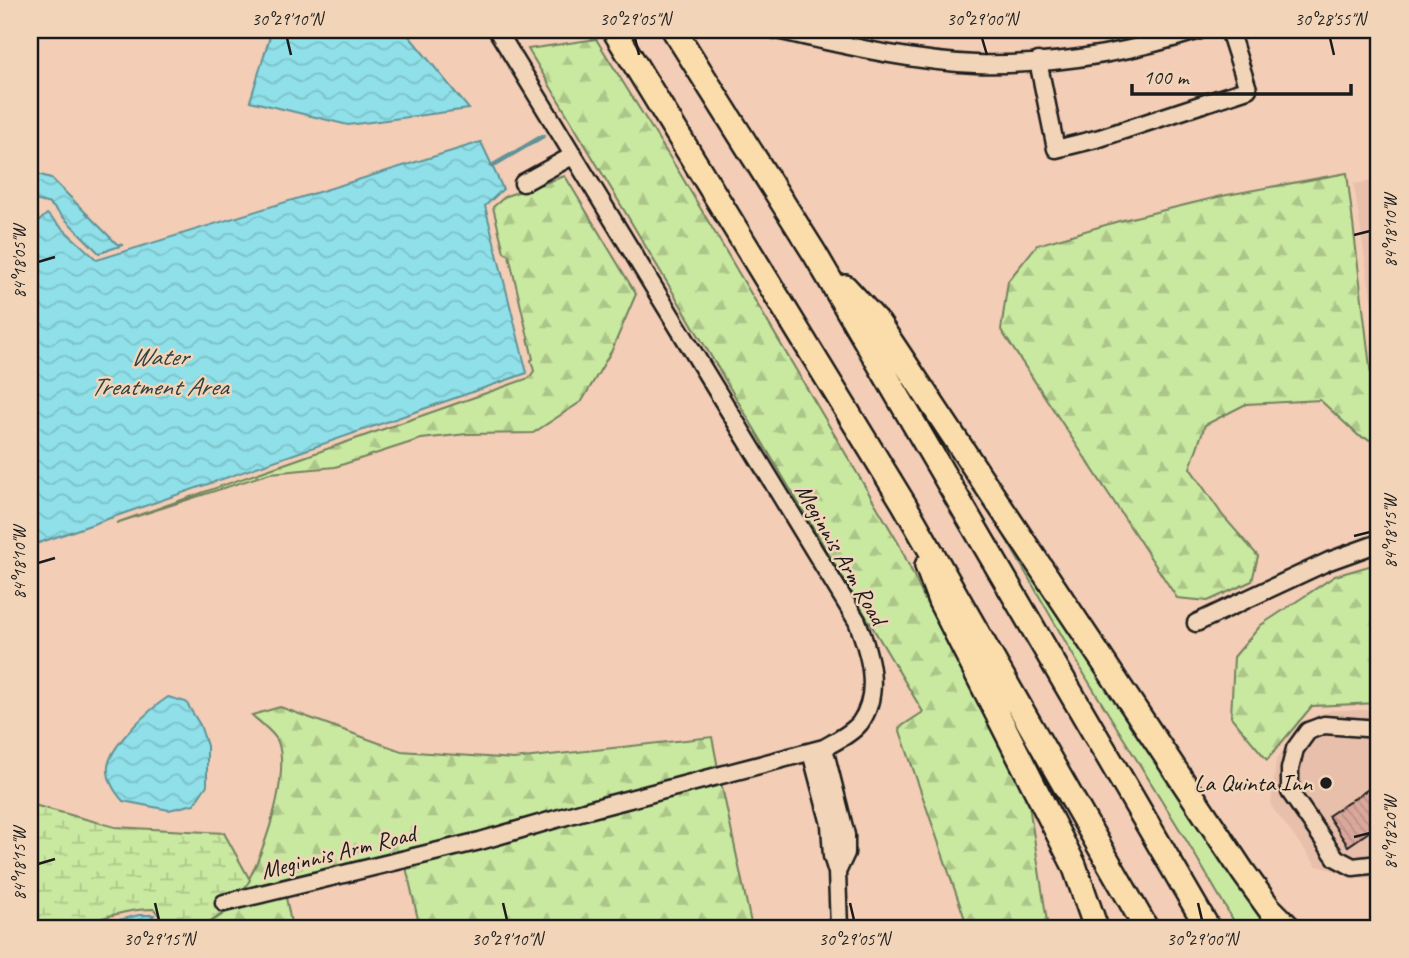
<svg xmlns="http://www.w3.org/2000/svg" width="1409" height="958" viewBox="0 0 1409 958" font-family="Caveat,sans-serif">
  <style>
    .built { fill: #e8bfab }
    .grass { fill: #c9e8a0; stroke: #72825e; stroke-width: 2 }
    .forest { fill: url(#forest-firs); stroke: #72825e; stroke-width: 2 }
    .wetland { fill: url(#wetland-marsh); stroke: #72825e; stroke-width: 2 }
    .water { fill: url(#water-waves); stroke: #619297; stroke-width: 2 }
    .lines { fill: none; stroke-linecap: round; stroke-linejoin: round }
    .stream { stroke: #619297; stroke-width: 4.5 }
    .building { fill: url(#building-back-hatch); stroke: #1c1c1c; stroke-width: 2 }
    .minor-casing { stroke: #1c1c1c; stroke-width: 21 }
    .highway-casing { stroke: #1c1c1c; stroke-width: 28 }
    .minor { stroke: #f2d5b8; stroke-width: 16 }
    .highway { stroke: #fbddab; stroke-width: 23 }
    .ticks { fill: none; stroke: #1c1c1c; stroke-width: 2.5 }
    .poi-dot { fill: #1c1c1c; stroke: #f2d5b8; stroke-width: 2.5 }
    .labels { text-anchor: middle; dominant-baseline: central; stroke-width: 5; stroke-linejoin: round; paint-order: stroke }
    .street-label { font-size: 24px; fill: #1c1c1c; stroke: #f2d5b8 }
    .poi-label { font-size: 24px; fill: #1c1c1c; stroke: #f2d5b8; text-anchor: end }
    .water-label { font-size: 26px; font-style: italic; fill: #334345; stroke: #f2d5b8 }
    .neatline { fill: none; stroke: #1c1c1c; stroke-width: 2.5 }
    .ticks-label { font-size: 18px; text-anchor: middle; fill: #1c1c1c }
  </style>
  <defs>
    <pattern id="forest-firs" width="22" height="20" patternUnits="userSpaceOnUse" patternTransform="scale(1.75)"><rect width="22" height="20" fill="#c9e8a0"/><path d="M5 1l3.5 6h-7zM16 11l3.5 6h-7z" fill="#acc689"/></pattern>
    <pattern id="wetland-marsh" width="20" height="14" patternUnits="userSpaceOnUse" patternTransform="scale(1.75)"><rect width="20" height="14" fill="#c9e8a0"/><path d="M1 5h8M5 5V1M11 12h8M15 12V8" fill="none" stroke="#acc689"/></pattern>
    <pattern id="water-waves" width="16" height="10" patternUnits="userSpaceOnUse" patternTransform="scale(1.75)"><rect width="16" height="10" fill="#8fe0e9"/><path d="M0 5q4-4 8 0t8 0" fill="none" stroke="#7bc0c7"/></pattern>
    <pattern id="building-back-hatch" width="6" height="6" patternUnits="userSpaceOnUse" patternTransform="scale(1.75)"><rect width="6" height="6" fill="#daa79c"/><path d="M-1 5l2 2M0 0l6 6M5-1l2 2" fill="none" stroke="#ba8f86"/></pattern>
  </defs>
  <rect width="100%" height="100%" fill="#f3cdb5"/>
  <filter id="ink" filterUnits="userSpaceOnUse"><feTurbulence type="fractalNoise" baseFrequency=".0143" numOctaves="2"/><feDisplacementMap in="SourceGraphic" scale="14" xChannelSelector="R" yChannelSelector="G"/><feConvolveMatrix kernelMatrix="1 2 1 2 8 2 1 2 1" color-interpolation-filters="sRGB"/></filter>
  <g filter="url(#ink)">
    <path class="built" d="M 1379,180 L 1379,353 L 1354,184 Z
      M 1333,710 L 1379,710 L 1379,882 L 1317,866 L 1271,806 L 1276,761 L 1293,735 L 1316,715 Z"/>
    <path class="grass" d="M 983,499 L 1244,887 L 1242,892 L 1272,928 L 1238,928 L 1188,843 L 1087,679 Z"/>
    <path class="forest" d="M 596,39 L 679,172 L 899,544 L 925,600 L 1027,792 L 1048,928 L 968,928 L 899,728 L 923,712 L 528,49 Z
      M 1347,173 L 1379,443 L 1359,436 L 1320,400 L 1246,404 L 1205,425 L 1190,468 L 1223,516 L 1258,556 L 1252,581 L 1208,601 L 1177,598 L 1001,330 L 1008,281 L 1037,245 L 1119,221 L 1222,196 Z
      M 565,176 L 636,294 L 612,350 L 582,401 L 533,433 L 467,434 L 421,439 L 335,467 L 270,473 L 116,523 L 529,378 L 534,371 L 531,360 L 533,359 L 509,255 L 504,252 L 493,207 L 506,196 Z
      M 1379,563 L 1379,703 L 1312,706 L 1267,760 L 1231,717 L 1234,657 L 1261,625 L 1335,576 Z
      M 280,707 L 401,751 L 514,759 L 712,737 L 718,768 L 478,834 L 283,882 L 292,928 L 201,928 C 211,922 225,915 232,906 C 257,877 292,780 278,742 C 275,733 259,722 252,715 Z
      M 721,782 L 752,928 L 420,928 L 406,867 Z"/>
    <path class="wetland" d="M 30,804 L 115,827 L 224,833 L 250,880 L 231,908 L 201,928 L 154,928 L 160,917 L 154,909 C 123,909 97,921 68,927 C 56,930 42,928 30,928 Z"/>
    <path class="water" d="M 272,30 L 385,30 L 409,36 L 469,109 L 348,125 L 250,101 Z
      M 481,142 L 503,189 L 485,206 L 527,373 L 30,546 L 30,229 L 47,214 L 97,260 Z
      M 30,172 L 51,178 L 117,244 L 123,245 L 99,253 L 50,204 L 35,200 L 30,203 Z
      M 168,697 L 186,702 L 200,725 L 207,746 L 207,785 L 194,804 L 169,810 L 123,801 C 114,791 107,780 108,767 C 110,745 150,709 168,697 Z
      M 139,915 L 154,915 L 149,925 L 136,928 L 87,928 Z"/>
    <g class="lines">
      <path class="stream" d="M 492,166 L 543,136"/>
    </g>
    <path class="building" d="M 1379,782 L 1379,825 L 1348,846 L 1328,816 Z"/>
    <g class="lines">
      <g class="minor-casing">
        <path id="minor" d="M 776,30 C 841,44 907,61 975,64 C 1050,66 1128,53 1200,30
          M 1038,61 L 1056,149 L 1100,138 L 1248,89 L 1229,30
          M 523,183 L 574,155
          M 1196,623 L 1329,561 L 1379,543
          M 1379,729 L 1324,725 L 1308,731 L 1295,749 L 1290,769 L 1290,792 L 1336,858 L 1353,867 L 1379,864
          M 824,748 L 846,835 L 846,853 L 837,872
          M 811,752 L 830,824 L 832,856 L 837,872 L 839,928
          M 224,903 L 480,841 L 584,811 L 824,748 C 836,741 851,734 860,723 C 882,692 869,652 857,621 L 497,30"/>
      </g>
      <g class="highway-casing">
        <path id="highway" d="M 614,30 L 904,504 L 1146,928
          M 674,30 L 815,254 L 1208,928
          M 845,287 L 879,324 L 1243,872 L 1269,908 L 1289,928
          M 927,566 L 940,601 L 1074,865 L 1096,928"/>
      </g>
      <use href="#minor" class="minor"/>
      <use href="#highway" class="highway"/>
    </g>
  </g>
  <path class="ticks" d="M 287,38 L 291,55M 635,38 L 639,55M 982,38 L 987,55M 1330,38 L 1334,55M 1354,235 L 1370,231M 38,262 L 55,257M 1354,536 L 1370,532M 38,563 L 55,558M 1354,837 L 1370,833M 38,864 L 55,859M 155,903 L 159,920M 503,903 L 507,920M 850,903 L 854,920M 1198,903 L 1202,920"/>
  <circle class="poi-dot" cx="1326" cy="783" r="7"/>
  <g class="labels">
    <g class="street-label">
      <text transform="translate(841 554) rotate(60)">Meginnis Arm Road</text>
      <text transform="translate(338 852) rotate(-14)">Meginnis Arm Road</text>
    </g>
    <g class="poi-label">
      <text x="1312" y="783">La Quinta Inn</text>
    </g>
    <g class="water-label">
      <text x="159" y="356">Water<tspan x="159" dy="30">Treatment Area</tspan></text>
    </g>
  </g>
  <rect width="1409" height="958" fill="none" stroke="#f2d5b8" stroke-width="77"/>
  <path d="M1132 84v10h219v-10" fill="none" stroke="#1c1c1c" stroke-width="3.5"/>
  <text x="1143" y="84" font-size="21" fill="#1c1c1c" stroke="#f2d5b8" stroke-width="5" paint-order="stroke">100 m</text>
  <rect x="38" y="38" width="1332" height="882" class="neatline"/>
  <g class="ticks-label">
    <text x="287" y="25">30°29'10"N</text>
    <text x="635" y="25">30°29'05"N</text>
    <text x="982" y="25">30°29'00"N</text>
    <text x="1330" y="25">30°28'55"N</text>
    <text transform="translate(1390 231) rotate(-90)" y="6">84°18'10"W</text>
    <text transform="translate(19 262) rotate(-90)" y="6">84°18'05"W</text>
    <text transform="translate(1390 532) rotate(-90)" y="6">84°18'15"W</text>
    <text transform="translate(19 563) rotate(-90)" y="6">84°18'10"W</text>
    <text transform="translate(1390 833) rotate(-90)" y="6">84°18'20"W</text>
    <text transform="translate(19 864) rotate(-90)" y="6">84°18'15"W</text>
    <text x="159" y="945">30°29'15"N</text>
    <text x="507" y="945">30°29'10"N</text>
    <text x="854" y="945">30°29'05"N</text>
    <text x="1202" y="945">30°29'00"N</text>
  </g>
</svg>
